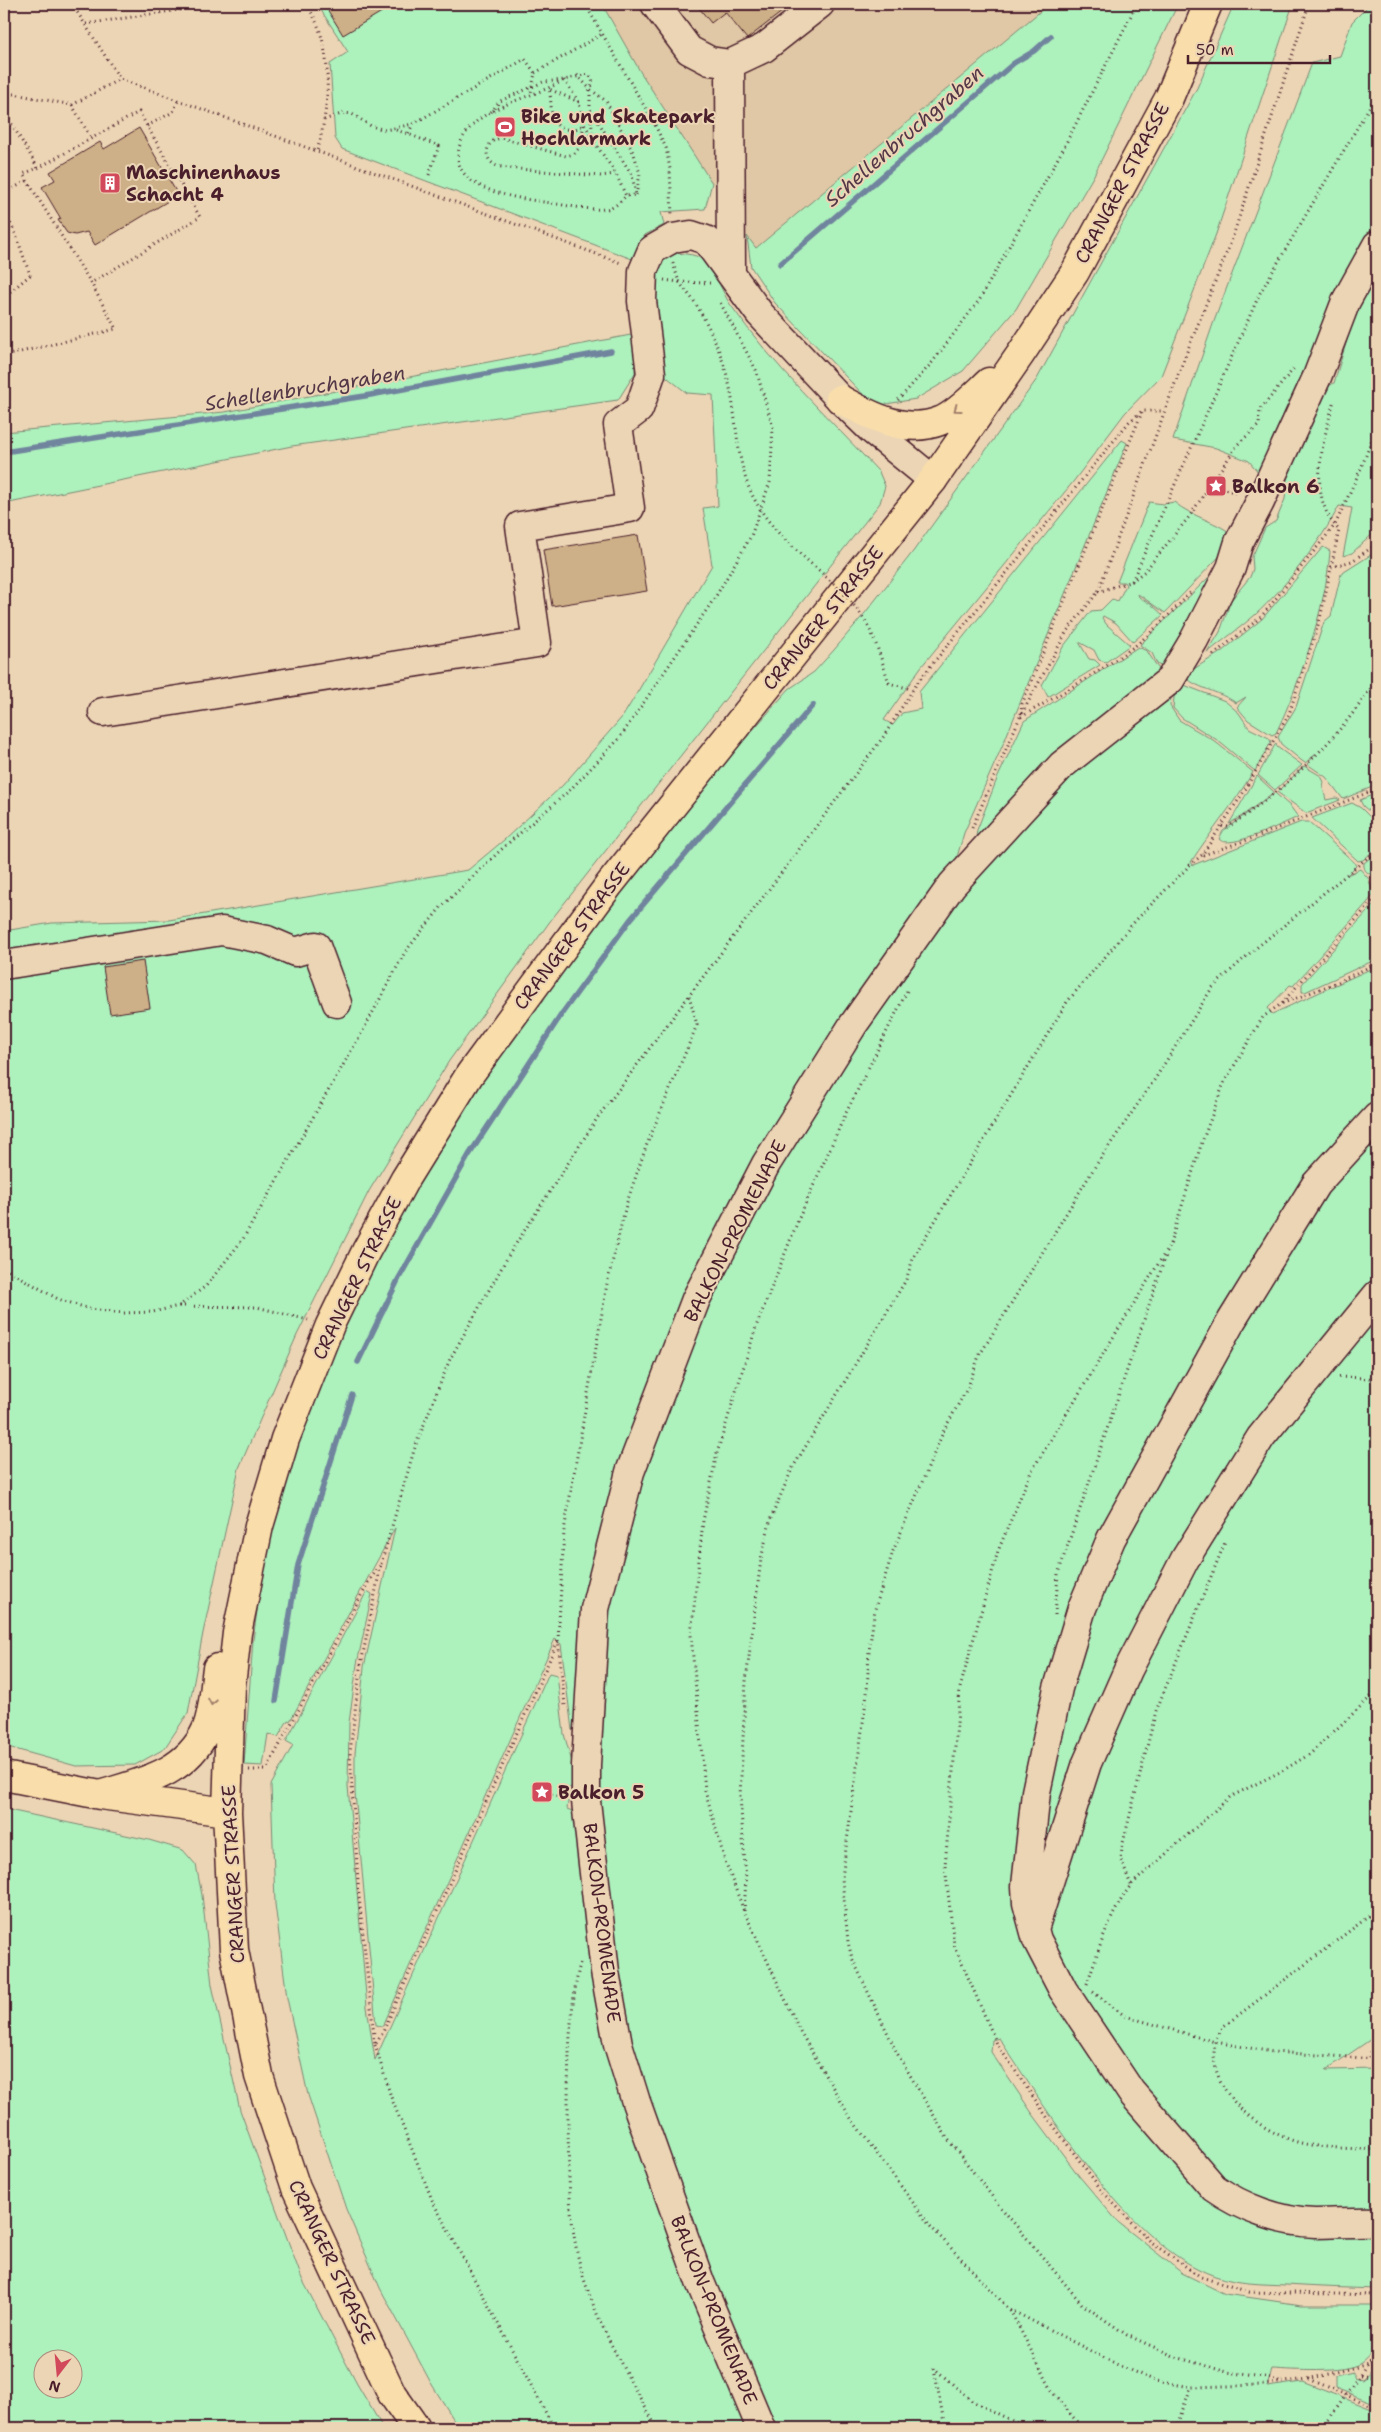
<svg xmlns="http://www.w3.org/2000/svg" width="1381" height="2432" viewBox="0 0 1381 2432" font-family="'Shantell Sans',sans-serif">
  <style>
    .built { fill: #e0c7a5 }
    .green { fill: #adf1bc; stroke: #7c8874; fill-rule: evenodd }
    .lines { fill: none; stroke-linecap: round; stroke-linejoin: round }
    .stream { stroke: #70849e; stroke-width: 5.5 }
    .building { fill: #cdb087; stroke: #4a1f2b }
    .minor-casing { stroke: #4a1f2b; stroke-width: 31 }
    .major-casing { stroke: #4a1f2b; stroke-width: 31 }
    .path { stroke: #4a1f2b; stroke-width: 3; stroke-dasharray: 1 4; stroke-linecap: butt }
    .minor { stroke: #ecd5b5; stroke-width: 28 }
    .major { stroke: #f9deab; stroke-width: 28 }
    .path-bridge { stroke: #4a1f2b; stroke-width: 3; stroke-dasharray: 1 4; stroke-linecap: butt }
    .oneway { stroke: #a27e6b }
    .labels { text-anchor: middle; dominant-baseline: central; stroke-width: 4; stroke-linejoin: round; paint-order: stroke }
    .poi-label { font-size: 19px; font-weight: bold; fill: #4a1f2b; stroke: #ecd5b5; text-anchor: start }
    .street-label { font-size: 19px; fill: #4a1f2b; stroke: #ecd5b5 }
    .water-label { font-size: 20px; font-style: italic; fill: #543848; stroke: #ecd5b5 }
  </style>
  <rect width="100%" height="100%" fill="#ecd5b5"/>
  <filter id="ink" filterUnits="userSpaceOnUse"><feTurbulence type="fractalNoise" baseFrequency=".02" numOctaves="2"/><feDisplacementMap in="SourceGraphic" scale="10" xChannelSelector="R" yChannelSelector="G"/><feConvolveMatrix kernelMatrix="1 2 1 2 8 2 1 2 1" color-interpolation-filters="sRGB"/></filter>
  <g filter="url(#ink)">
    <path class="built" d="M 602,4 L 1049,4 L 756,248 L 747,236 L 746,183 L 712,183 L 641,73 Z"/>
    <path class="green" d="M 317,4 L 602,4 L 641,73 L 712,183 L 705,209 L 661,212 L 664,225 L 645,235 L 632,259 L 342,149 L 335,138 L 330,64 L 348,52 Z
      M 1049,4 L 1178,4 L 1094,175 L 1016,309 L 963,371 L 916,399 L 874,406 L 775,303 L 751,267 L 747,236 L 756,248 Z
      M 1234,4 L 1293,4 L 1216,234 L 1161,376 L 1125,413 L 1073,482 L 921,667 L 884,720 L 893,725 L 902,713 L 921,709 L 919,692 L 1122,440 L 1127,443 L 1004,742 L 964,833 L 950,881 L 829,1050 L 647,1409 L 580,1729 L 572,1730 L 561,1644 L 555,1639 L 383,2026 L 376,2025 L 355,1793 L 355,1753 L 364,1667 L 395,1528 L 290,1721 L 288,1720 L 278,1737 L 268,1734 L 263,1766 L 244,1765 L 253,1640 L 260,1589 L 278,1506 L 293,1456 L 342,1328 L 404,1204 L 476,1087 L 561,967 L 722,765 L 789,689 L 814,672 L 834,650 L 865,613 L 912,553 L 1037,379 L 1197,88 Z
      M 1370,4 L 1377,4 L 1377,237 L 1264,479 L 1249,461 L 1216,448 L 1173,440 L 1213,324 L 1312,63 L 1340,56 L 1352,22 Z
      M 678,253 C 683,254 691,254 696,256 C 714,264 720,289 730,304 C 773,366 828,417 879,472 L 885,486 L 880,503 L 551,920 L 449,1061 L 369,1191 L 297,1335 L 239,1468 L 203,1633 L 188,1713 L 164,1749 L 135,1765 L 76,1766 L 4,1746 L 4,931 L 52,923 L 169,920 L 468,870 L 504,840 L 563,785 L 623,716 L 634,698 L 712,565 L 703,508 L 718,506 L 713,395 L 687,393 L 663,374 L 648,298 L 659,261 Z
      M 1377,254 L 1377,530 L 1352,553 L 1343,556 L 1352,508 L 1339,506 C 1322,540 1284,589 1255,615 C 1240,628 1223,640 1207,653 L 1220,632 L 1231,600 L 1250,577 L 1253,569 L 1252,557 L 1265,528 L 1276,521 L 1285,499 L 1287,478 L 1323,389 L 1334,383 L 1349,333 L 1348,321 Z
      M 636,334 L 635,373 L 618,400 L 292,446 L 4,504 L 4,432 L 225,412 Z
      M 1149,502 L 1163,504 L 1174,502 C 1193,518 1218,521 1237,538 L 1165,613 L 1138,594 L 1139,597 L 1152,605 L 1163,615 L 1133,642 L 1116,623 L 1103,616 L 1102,618 L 1107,625 L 1130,645 L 1106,662 L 1099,660 L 1094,650 L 1079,642 L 1089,659 L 1095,660 L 1100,665 L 1048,697 L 1042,685 L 1063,647 L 1091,611 L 1101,610 L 1112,599 L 1118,601 L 1126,585 L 1124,582 L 1117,582 Z
      M 1323,547 L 1330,551 C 1326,608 1300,682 1276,733 L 1272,735 L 1248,720 L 1237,707 L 1246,697 L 1236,703 C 1220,691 1193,688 1184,675 L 1221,652 L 1262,619 Z
      M 1377,551 L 1377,785 L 1343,799 L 1326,777 L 1307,764 L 1316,754 L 1305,763 L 1302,761 L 1281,744 L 1278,737 L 1296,707 L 1324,622 L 1331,616 L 1341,574 Z
      M 1214,572 L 1218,578 L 1162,667 L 1157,664 L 1152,653 L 1140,645 Z
      M 1138,647 L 1147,651 L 1158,668 L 1165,670 L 975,844 L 977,830 L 997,779 L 1024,721 Z
      M 1184,685 L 1225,701 L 1239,713 L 1249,728 L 1269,738 L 1271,742 L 1255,771 L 1217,740 L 1182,718 L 1173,708 L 1174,697 Z
      M 1171,698 L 1170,706 L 1179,720 L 1213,740 L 1253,772 C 1234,804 1211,831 1191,862 L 1193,865 L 1301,822 L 1309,822 L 1354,862 L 1356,866 L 1347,875 L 1360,869 L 1368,878 L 1374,894 L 1368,902 L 1293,986 L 1290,985 L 1268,1008 L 1272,1014 L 1377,966 L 1377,1111 L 1145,1468 L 1034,1779 L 1036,1953 L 1224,2197 L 1377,2234 L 1377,2289 C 1347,2288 1317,2287 1286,2285 C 1262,2284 1238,2284 1215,2276 C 1129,2246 1048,2112 999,2038 L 992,2040 L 991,2052 L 1032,2113 L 1079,2176 L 1118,2222 L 1182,2273 L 1225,2294 L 1302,2305 L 1372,2305 L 1377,2297 L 1377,2352 L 1373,2352 C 1369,2355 1365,2360 1361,2363 C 1343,2374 1293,2370 1272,2369 L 1267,2387 L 1302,2382 L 1377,2411 L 1377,2428 L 774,2428 L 679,2199 L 624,2040 L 597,1816 L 602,1791 L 593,1789 L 600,1628 L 627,1513 L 704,1300 L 774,1169 L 929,930 L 1028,805 L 1148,705 L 1155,711 Z
      M 1276,743 L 1277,747 L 1302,765 L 1275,790 L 1258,775 Z
      M 1304,766 L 1321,776 L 1324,782 L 1323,788 L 1326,800 L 1336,798 L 1340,800 L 1306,813 L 1277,792 Z
      M 1257,776 L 1274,792 L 1242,816 L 1229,824 Z
      M 1275,793 L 1290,806 L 1298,817 C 1284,823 1228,851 1219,839 L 1223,831 Z
      M 1377,793 L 1377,818 L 1363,806 L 1360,800 Z
      M 1352,803 L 1361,808 L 1377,824 L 1377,848 L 1363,860 L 1358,861 L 1312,818 Z
      M 1377,852 L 1377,877 C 1369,874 1363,872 1364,863 Z
      M 1377,901 L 1377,959 L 1305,992 L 1302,992 L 1302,984 Z
      M 1377,1127 L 1377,1287 L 1181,1558 L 1043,1884 L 1032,1876 L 1057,1722 L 1116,1541 L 1325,1185 Z
      M 1377,1305 L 1377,2035 L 1326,2070 L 1377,2069 L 1377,2211 L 1364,2217 L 1276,2207 L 1212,2177 L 1109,2048 L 1112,2037 L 1083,1994 L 1072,1995 L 1043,1923 L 1123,1699 L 1207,1531 L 1265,1445 Z
      M 367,1591 L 372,1594 L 357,1664 L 349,1723 L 348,1786 L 367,2007 L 375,2060 L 549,1673 L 557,1675 L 564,1734 L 574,1769 L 576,1788 L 570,1787 L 567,1809 L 575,1812 L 595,1951 L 752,2428 L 459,2428 L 431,2383 L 380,2288 L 346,2209 L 308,2095 L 287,1998 L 275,1904 L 271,1785 L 293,1745 L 286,1741 Z
      M 4,1809 L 149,1840 L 183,1850 L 196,1865 L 202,1895 L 212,1985 L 240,2110 L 302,2279 L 357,2384 L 383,2428 L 4,2428 ZM 42,2360 L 72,2360 L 72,2390 L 42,2390 Z
      M 1375,2368 L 1377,2368 L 1377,2404 L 1335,2388 L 1335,2376 L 1353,2372 L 1353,2378 L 1362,2380 Z"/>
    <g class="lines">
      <path class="stream" d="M 780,264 L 1014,63 L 1034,51 L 1051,36
        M 4,452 L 365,396 L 611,351
        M 358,1362 L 399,1278 L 469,1155 L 563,1012 L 630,920 L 813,705
        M 276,1701 L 298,1565 L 352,1395"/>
    </g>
    <path class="building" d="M 324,4 L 395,4 L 343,35 Z
      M 696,4 L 792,4 L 747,39 L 725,12 L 711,23 Z
      M 139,128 L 178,195 L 95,245 L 87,232 L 75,235 L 67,233 L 58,220 L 61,219 L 42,187 L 55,180 L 50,172 L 100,142 L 104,149 Z
      M 638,535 L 647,591 L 552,606 L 543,550 Z
      M 143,961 L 150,1008 L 110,1014 L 103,967 Z"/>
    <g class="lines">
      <g class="minor-casing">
        <path id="minor" d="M 655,4 L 689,50 L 710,61 L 730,64 L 764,48 L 820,4
          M 730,64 L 731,273
          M 103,712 L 537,643 L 520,526 L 630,508 L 618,425 L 639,409 L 651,374 L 642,301 L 643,271 L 652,250 L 673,238 L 691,235 L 706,240 L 760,314 L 840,399 L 872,430 L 933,480
          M 4,965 L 222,931 L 267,940 L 295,952 L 316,946 L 337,1003
          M 1377,1117 L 1316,1184 L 1232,1320 L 1111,1539 L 1082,1608 L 1058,1688 L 1036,1792 L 1026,1886 L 1027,1903 L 1037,1940 L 1063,1990 L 1131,2092 L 1214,2188 C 1242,2208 1281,2222 1315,2223 C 1336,2223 1357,2221 1377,2222
          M 1034,1929 L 1087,1763 L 1128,1670 L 1185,1559 L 1261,1437 L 1377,1295
          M 761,2428 L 700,2282 L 636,2102 L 618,2044 L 605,1972 L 586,1801 L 586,1765 L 595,1609 L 630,1472 L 696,1299 L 766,1164 L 853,1025 L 952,885 L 1062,765 L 1170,680 L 1194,640 L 1231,568 L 1239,542 L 1260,502 L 1317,377 L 1346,301 L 1377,245"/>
      </g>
      <g class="major-casing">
        <path id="major" d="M 840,399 C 869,415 905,435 940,421 C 956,415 976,394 989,382
          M 4,1776 L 100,1795 L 227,1812
          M 100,1795 C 141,1782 186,1774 206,1730 C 214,1712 214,1688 217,1668
          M 416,2428 L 392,2394 L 296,2188 L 259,2076 L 234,1950 L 227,1812 L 231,1686 L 237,1633 L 259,1526 L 285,1439 L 330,1325 L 366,1251 L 405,1179 L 470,1074 L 609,885 L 933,480 L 1020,355 L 1075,272 L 1169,98 L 1208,4"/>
      </g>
      <path class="path" d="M 72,4 L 120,79 L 621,263
        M 306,4 C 335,44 330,106 317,151
        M 585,4 L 654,123 L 666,148 L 670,169 L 672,216
        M 86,24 L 217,4
        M 535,73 L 602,34
        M 577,75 L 590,89 L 590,109 L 632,175 L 636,195 L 626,196
        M 564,80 L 578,100 L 585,124 L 593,140 L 616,174 L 626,196 C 622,200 616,206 611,208 C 600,212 563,205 551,203 C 525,199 460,193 458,158 C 458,145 463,134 473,125 C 492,104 540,95 564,80 Z
        M 4,96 L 9,93 L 72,105 L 120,79
        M 579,102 L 549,89 C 553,103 547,126 566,129 C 573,130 578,129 584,124
        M 72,105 L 91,138
        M 4,111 L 38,168 L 23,174 L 91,283 L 116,329 L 4,356
        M 590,111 L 593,137
        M 491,112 L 500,101 L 543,82 L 564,80 L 588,74 C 593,79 594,83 590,89 L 606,101 L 634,154 L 640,174 L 636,195
        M 324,120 L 344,113 L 352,114 L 371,126 L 385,130 L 413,124
        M 584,125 L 579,148 L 574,154 L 566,156 L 502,138 C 487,139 481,157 495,165 C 498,167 504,167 507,168 L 601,176 L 615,174
        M 147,126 L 173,112 L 178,101
        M 396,130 L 408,134
        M 38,168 L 139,112 L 200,217 L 91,283
        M 429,175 L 439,146 L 408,134 L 413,124 L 525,59 L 535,73 L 531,93
        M 4,193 L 27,181
        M 4,210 L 16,235 L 30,275 L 4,297
        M 673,263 L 679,282 L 710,283
        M 664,280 L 679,282 L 694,301
        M 898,400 L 931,364 L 980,299 L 1063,149 L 1137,4
        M 1216,486 L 1239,494
        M 1331,567 L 1352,561 L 1377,544
        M 1132,581 L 1260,293 L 1377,94
        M 1098,592 L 1132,581 L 1145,571 L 1189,517 L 1238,444 L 1259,425 L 1260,410 L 1295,367
        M 1213,655 L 1261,617 L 1335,525 L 1362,466 L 1377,426
        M 907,688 L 912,690
        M 1021,714 L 1022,704 L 1142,412
        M 1021,717 C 1060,694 1100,672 1136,645 C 1156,629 1174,610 1192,591
        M 1222,826 L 1228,827 C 1284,791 1343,735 1377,678
        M 972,828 L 1020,717 L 1067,631 L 1098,592 L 1184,359 L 1231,242 L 1309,4
        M 1203,855 L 1253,838 L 1377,789
        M 907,991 L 845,1115 L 799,1218 L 756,1327 L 717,1453 L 703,1521 L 691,1635 L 705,1790 L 725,1861 L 744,1911 L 801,2033 L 850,2117 L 931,2227 L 1009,2309 L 1120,2366 L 1156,2381 L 1191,2387 L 1263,2385 L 1307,2379 L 1377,2362
        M 1282,1003 L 1377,896
        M 1171,1243 L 1031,1472 L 998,1551 L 960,1688 L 945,1866 L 954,1945 L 997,2044 L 1047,2117 L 1103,2192 L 1149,2241 L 1201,2277 L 1249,2292 L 1377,2295
        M 1170,1244 L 1202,1142 L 1224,1083 L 1263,1017 L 1281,1004 L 1338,982 L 1377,963
        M 4,1268 L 58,1299 L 90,1309 L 123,1313 L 153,1312 L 179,1306 L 206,1286 L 243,1239 L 365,1027 L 405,952 L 442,906 L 505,846 L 569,791 L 619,739 L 716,596 L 751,536 L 770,482 L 773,427 L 756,370 L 720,302
        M 179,1306 L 257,1307 L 308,1320
        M 1339,1377 L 1369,1378 L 1377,1382
        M 381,1564 L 415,1447 L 450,1359 L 510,1253 L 598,1117 L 884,736 L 917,683 L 1129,422 L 1142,411 L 1164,411
        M 1055,1615 L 1058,1574 L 1168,1249
        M 558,1641 L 564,1531 L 607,1284 L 626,1205 L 647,1144 L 697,1025 L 689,995
        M 249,1770 L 266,1770 L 369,1581 L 381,1564 L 360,1669 L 350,1753 L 359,1897 L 375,2045 L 382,2034 L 558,1641 L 565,1705
        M 542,1792 L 564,1797
        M 1131,1885 L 1121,1860 L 1122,1847 L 1156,1711 L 1226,1540
        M 1377,1910 L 1224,2026 C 1221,2031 1216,2037 1215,2043 C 1206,2091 1259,2132 1301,2143 C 1325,2149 1353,2148 1377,2150
        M 744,1911 L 746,1880 L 740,1796 L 746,1681 L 761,1559 L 771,1518 L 792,1469 L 906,1280 L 914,1256 L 1067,1002 L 1136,920 L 1190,865 L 1202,855 L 1243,793 L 1289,714 L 1320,619 L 1339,530 C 1305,495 1324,440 1334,400
        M 580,1963 C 568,2017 568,2071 568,2125 C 569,2177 568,2228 584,2279 C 601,2332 630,2380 657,2428
        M 1087,1984 C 1098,1951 1110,1913 1131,1885 L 1230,1797 L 1282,1771 L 1310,1754 L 1377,1691
        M 1093,1992 L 1125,2016 L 1215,2042 L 1273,2052 L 1377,2059
        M 375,2045 L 391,2097 L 433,2202 L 554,2428
        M 1370,2057 L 1369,2054 L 1377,2047
        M 1010,2310 L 1054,2394 L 1082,2428
        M 1360,2376 L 1377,2377
        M 1308,2379 L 1377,2408
        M 1279,2382 L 1271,2378 L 1227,2372 L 1176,2357 L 1127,2335 L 1082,2304 L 998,2204 L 947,2138 L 897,2053 L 852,1958 L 848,1942 L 842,1878 L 867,1693 L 869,1651 L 875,1609 L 893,1551 L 944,1430 L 968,1387 L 979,1356 L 1096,1165 L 1155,1079 L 1212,988 L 1250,953 L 1377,850
        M 945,2428 L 934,2368 L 972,2401 L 1027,2428
        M 1176,2428 L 1191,2387
        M 1323,2428 L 1377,2351"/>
      <use href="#minor" class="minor"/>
      <use href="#major" class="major"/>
      <path class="path-bridge" d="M 694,301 C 711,329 723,356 730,388 C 738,426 736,468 756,502 C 783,552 841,577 868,626 C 877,644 883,664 889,683 L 907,688"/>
    </g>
    <defs><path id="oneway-chevron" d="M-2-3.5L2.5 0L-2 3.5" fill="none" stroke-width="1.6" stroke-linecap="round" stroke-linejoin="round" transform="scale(1.25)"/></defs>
    <g class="oneway">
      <use href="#oneway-chevron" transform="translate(957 409) rotate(144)"/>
      <use href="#oneway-chevron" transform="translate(212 1702) rotate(101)"/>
    </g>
  </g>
  <defs>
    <g id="stadium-square" transform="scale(1.125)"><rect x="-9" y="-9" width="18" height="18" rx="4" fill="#d1495b" stroke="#ecd5b5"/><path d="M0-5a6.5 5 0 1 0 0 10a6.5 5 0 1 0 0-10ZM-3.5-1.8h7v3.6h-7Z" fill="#fff"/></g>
    <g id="building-square" transform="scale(1.125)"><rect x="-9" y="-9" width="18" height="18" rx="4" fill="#d1495b" stroke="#ecd5b5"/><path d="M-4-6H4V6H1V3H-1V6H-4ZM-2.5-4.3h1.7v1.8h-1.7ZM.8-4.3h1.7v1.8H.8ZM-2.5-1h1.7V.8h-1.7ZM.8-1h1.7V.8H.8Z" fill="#fff"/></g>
    <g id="sight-square" transform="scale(1.125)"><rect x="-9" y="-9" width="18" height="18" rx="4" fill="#d1495b" stroke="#ecd5b5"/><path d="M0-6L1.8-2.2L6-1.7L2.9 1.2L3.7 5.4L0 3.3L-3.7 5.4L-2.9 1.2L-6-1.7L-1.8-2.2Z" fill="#fff"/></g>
  </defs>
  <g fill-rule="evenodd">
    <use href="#stadium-square" x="505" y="127"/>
    <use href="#building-square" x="110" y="183"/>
    <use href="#sight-square" x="1216" y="486"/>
    <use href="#sight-square" x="542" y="1792"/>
  </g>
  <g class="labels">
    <g class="poi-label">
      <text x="521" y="116">Bike und Skatepark<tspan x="521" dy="22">Hochlarmark</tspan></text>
      <text x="126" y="172">Maschinenhaus<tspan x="126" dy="22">Schacht 4</tspan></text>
      <text x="1232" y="486">Balkon 6</text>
      <text x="558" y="1792">Balkon 5</text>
    </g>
    <g class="street-label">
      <text transform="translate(1122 183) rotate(-62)">CRANGER STRASSE</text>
      <text transform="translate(823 618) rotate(-51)">CRANGER STRASSE</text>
      <text transform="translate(572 936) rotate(-53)">CRANGER STRASSE</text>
      <text transform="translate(735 1231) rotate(-63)">BALKON-PROMENADE</text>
      <text transform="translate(357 1278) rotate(-64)">CRANGER STRASSE</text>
      <text transform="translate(233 1874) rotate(-93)">CRANGER STRASSE</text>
      <text transform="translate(602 1923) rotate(83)">BALKON-PROMENADE</text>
      <text transform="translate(332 2262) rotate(65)">CRANGER STRASSE</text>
      <text transform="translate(714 2310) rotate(68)">BALKON-PROMENADE</text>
    </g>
    <g class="water-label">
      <text transform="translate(904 136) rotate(-41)">Schellenbruchgraben</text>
      <text transform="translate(305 388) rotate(-9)">Schellenbruchgraben</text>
    </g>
  </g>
  <rect width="1381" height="2432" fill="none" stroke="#ecd5b5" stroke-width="20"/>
  <rect x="10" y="10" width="1361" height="2412" fill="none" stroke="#4a1f2b" stroke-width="2" filter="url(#ink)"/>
  <g transform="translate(58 2374) rotate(196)"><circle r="24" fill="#ecd5b5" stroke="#ab8c7e"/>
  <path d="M0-4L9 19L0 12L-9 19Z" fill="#d1495b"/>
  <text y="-8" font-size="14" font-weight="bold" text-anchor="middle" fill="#4a1f2b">N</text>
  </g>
  <path d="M1188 55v8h142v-8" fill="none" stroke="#4a1f2b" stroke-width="2.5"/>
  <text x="1196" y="55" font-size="15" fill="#4a1f2b" stroke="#ecd5b5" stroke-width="4" paint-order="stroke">50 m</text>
</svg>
